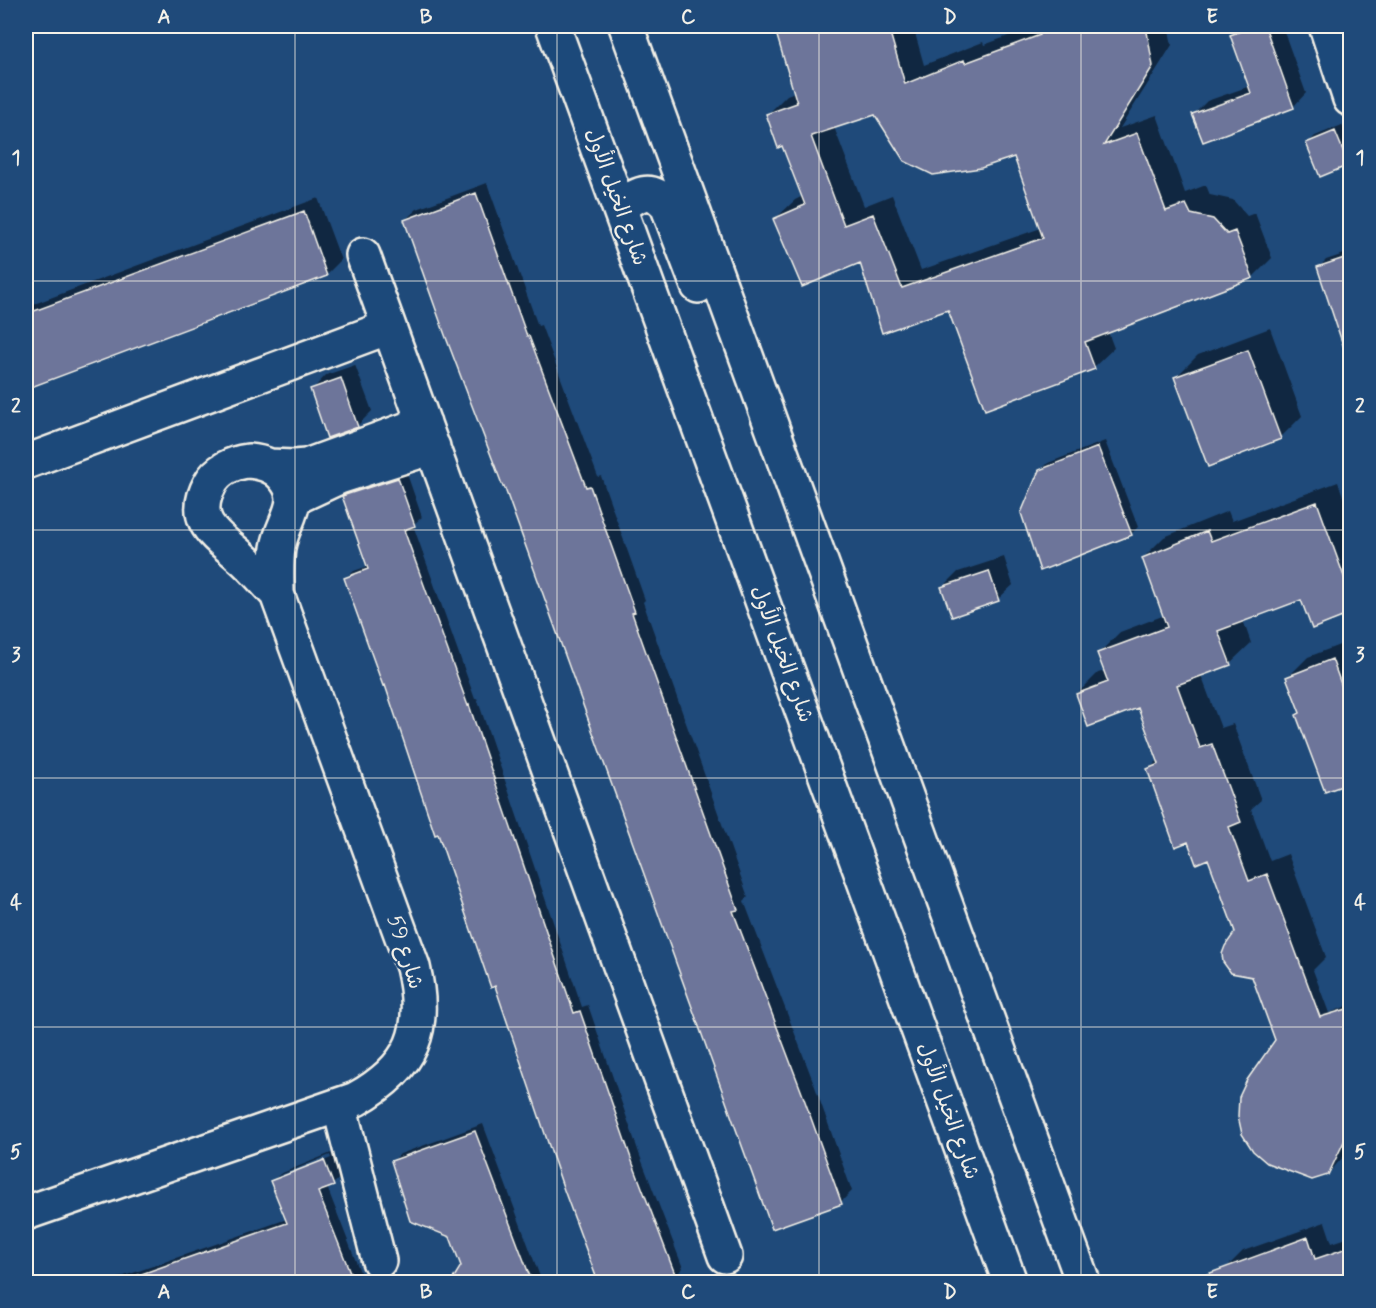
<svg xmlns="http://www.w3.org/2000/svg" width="1376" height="1308" viewBox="0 0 1376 1308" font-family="Mynerve,'Playpen Sans Arabic',sans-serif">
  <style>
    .shadow { fill: #0007; fill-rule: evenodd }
    .building { fill: #6d759a; stroke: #f4f1e8; stroke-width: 1.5; fill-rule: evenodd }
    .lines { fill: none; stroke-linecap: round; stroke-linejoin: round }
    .street-casing { stroke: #f4f1e8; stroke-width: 38 }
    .secondary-casing { stroke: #f4f1e8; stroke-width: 38 }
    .street { stroke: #1f4a7a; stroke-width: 33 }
    .secondary { stroke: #1f4a7a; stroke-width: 33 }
    .grid { fill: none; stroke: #f4f1e8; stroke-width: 1.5; stroke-opacity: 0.55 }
    .labels { text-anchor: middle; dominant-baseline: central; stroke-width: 4.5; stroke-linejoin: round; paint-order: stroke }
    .street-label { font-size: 21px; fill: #f4f1e8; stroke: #1f4a7a }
    .neatline { fill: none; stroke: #f4f1e8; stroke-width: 2 }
    .grid-label { font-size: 20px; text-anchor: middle; font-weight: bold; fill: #f4f1e8 }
  </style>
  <rect width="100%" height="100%" fill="#1f4a7a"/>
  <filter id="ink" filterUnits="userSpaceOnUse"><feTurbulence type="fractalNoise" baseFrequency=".0167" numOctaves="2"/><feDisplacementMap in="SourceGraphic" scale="12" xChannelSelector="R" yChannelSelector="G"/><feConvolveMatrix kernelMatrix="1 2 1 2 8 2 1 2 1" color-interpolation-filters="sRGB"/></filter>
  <g filter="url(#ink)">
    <path class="shadow" d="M 755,26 L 913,26 L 924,65 L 983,42 L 984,45 L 1035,26 L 1168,26 L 1172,45 L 1120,128 L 1157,115 L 1185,193 L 1206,185 L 1210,195 L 1233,200 L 1247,216 L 1255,213 L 1272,258 L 1253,277 L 1108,332 L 1114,348 L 1094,367 L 986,408 L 949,308 L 883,331 L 861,261 L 775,219 L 795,200 L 803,196 L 783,144 L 768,114 L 787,95 L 795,92 L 776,28 L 758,33 ZM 876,113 L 1015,155 L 1041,228 L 921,270 L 892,195 L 864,206 L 834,127 Z
      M 1242,26 L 1282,26 L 1306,93 L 1293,107 L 1194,114 L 1207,101 L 1250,86 L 1232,35 Z
      M 1342,125 L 1350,145 L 1350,162 L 1348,164 L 1308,143 L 1315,136 Z
      M 487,183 L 538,326 L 541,325 L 598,477 L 601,476 L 645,600 L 643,602 L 748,897 L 744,901 L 813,1081 L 852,1191 L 841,1202 L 505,484 L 405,220 L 417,209 Z
      M 318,198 L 341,260 L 326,275 L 39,382 L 32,390 L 26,392 L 26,307 Z
      M 1350,252 L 1350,291 L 1329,298 L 1319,267 L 1326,260 Z
      M 1270,328 L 1302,416 L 1280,438 L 1176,377 L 1198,355 Z
      M 355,365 L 372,411 L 357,426 L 312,390 L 326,375 Z
      M 1105,441 L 1138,527 L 1131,534 L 1041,470 L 1048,463 Z
      M 406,471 L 422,517 L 413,525 L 475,699 L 477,698 L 582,1007 L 588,1005 L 640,1156 L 683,1268 L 675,1276 L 658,1282 L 600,1282 L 565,1190 L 496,984 L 346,578 L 354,571 L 368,566 L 344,497 L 352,489 Z
      M 1338,482 L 1350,516 L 1350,612 L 1313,627 L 1302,598 L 1243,620 L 1251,643 L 1230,663 L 1201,675 L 1221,728 L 1233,724 L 1261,800 L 1251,809 L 1270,861 L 1288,854 L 1326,957 L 1313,970 L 1329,1013 L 1350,1005 L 1350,1149 L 1328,1174 L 1209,857 L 1189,840 L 1149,769 L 1159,759 L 1139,706 L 1077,694 L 1098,673 L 1105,671 L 1099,653 L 1120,632 L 1165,615 L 1143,558 L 1164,537 L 1228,511 L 1232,521 Z
      M 1004,557 L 1013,585 L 998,599 L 943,587 L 958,572 Z
      M 1350,641 L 1350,781 L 1326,790 L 1298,715 L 1301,712 L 1288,677 L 1308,657 Z
      M 483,1124 L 542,1282 L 452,1282 L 463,1266 L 451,1236 L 393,1161 L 400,1154 Z
      M 331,1153 L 341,1177 L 333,1184 L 327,1187 L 364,1282 L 107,1282 L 287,1219 L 272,1182 L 280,1174 ZM 330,1155 L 331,1158 L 279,1179 L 279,1176 Z
      M 1325,1222 L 1332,1243 L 1350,1237 L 1350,1282 L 1321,1282 L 1318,1273 L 1294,1282 L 1232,1282 L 1226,1268 L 1243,1251 Z"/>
    <path class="building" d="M 774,26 L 888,26 L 905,84 L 964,60 L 965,63 L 1040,35 L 1039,32 L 1056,26 L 1146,26 L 1153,66 L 1104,145 L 1137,133 L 1166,211 L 1186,204 L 1191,214 L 1213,219 L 1227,234 L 1235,231 L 1253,278 L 1085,342 L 1095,369 L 985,410 L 948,310 L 882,333 L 860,263 L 802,287 L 773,219 L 805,205 L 782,146 L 778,148 L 766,114 L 797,103 ZM 875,115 L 904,161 L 933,175 L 981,168 L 1014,157 L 1043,238 L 902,288 L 873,214 L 844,225 L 811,136 Z
      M 1255,26 L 1265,26 L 1294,108 L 1203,142 L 1192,114 L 1251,93 L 1230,35 Z
      M 1335,131 L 1349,165 L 1320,177 L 1306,143 Z
      M 476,193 L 527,336 L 529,336 L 586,487 L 590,486 L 635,612 L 632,613 L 738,910 L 733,911 L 802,1093 L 842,1204 L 772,1229 L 504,486 L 503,487 L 445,335 L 404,220 Z
      M 304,211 L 327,276 L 26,389 L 26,314 Z
      M 1350,256 L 1350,350 L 1345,351 L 1317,267 Z
      M 1248,350 L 1281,439 L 1208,467 L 1174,377 Z
      M 341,378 L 358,427 L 327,438 L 310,389 Z
      M 1098,447 L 1132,535 L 1040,571 L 1021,513 L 1039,470 Z
      M 398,478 L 415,526 L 404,530 L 468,706 L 469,705 L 574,1013 L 580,1011 L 633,1164 L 678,1282 L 598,1282 L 564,1190 L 495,986 L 491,988 L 438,834 L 435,835 L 385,685 L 383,686 L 344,578 L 368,569 L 342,496 Z
      M 1317,502 L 1350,593 L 1350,614 L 1312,629 L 1301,600 L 1218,631 L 1231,665 L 1177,685 L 1200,748 L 1212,744 L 1241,822 L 1229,827 L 1249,881 L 1267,874 L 1320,1017 L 1350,1008 L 1350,1129 L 1328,1175 L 1312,1180 L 1267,1163 L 1253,1151 L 1242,1134 L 1238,1116 L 1239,1097 L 1247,1080 L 1275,1040 L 1252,977 L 1231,973 L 1223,962 L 1222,954 L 1225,946 L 1235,932 L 1208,859 L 1196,864 L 1188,842 L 1175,847 L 1147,769 L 1159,764 L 1138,708 L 1088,727 L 1076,694 L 1108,682 L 1097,653 L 1167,627 L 1142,558 L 1207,531 L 1211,541 Z
      M 989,571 L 999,601 L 952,617 L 941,587 Z
      M 1332,659 L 1350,709 L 1350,783 L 1325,792 L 1296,715 L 1300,713 L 1286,677 Z
      M 475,1131 L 532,1282 L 451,1282 L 461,1266 L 450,1237 L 410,1221 L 391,1161 Z
      M 324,1160 L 334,1186 L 318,1192 L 354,1282 L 131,1282 L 130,1278 L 287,1223 L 270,1181 Z
      M 1308,1237 L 1315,1259 L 1350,1247 L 1350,1282 L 1195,1282 L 1194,1279 Z"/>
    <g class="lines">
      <g class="street-casing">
        <path id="street" d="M 1326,26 L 1350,99
          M 363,255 L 725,1256
          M 248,461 C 261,462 273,465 282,475 C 307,501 282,520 278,548 C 276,563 277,579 277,594 C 265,582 254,568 241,557 C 218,536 189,522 210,484 C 217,470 233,463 248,461 Z
          M 26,462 L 389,327
          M 269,466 L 294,467 L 306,466 L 424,423
          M 294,498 L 339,477 L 433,447
          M 339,1105 L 379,1261
          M 26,1213 L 356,1099 C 413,1067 428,1030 413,967 L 277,594"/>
      </g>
      <g class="secondary-casing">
        <path id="secondary" d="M 553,26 L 1010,1282
          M 626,26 L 1083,1282
          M 620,208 C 637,194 650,185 667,205 L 698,286"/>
      </g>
      <use href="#street" class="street"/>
      <use href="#secondary" class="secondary"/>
    </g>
  </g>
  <path class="grid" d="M 295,26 L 295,1282M 557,26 L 557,1282M 819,26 L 819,1282M 1081,26 L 1081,1282M 26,281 L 1350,281M 26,530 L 1350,530M 26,778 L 1350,778M 26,1027 L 1350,1027"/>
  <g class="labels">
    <g class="street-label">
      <text transform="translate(616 197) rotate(70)">شارع الخيل الأول</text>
      <text transform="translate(782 654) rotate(70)">شارع الخيل الأول</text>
      <text transform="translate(405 952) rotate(73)">شارع 59</text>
      <text transform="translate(948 1111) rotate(70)">شارع الخيل الأول</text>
    </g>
  </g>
  <rect width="1376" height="1308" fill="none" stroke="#1f4a7a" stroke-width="66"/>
  <rect x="33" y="33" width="1310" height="1242" class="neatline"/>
  <g class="grid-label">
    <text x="164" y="23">A</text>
    <text x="426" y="23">B</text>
    <text x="688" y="23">C</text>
    <text x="950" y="23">D</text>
    <text x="1212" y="23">E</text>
    <text x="16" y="164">1</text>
    <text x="1360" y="164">1</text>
    <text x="16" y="412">2</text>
    <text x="1360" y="412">2</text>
    <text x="16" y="661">3</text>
    <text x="1360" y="661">3</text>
    <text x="16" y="909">4</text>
    <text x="1360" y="909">4</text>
    <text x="16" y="1158">5</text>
    <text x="1360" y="1158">5</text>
    <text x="164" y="1298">A</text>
    <text x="426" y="1298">B</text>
    <text x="688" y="1298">C</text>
    <text x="950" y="1298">D</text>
    <text x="1212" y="1298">E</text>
  </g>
</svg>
